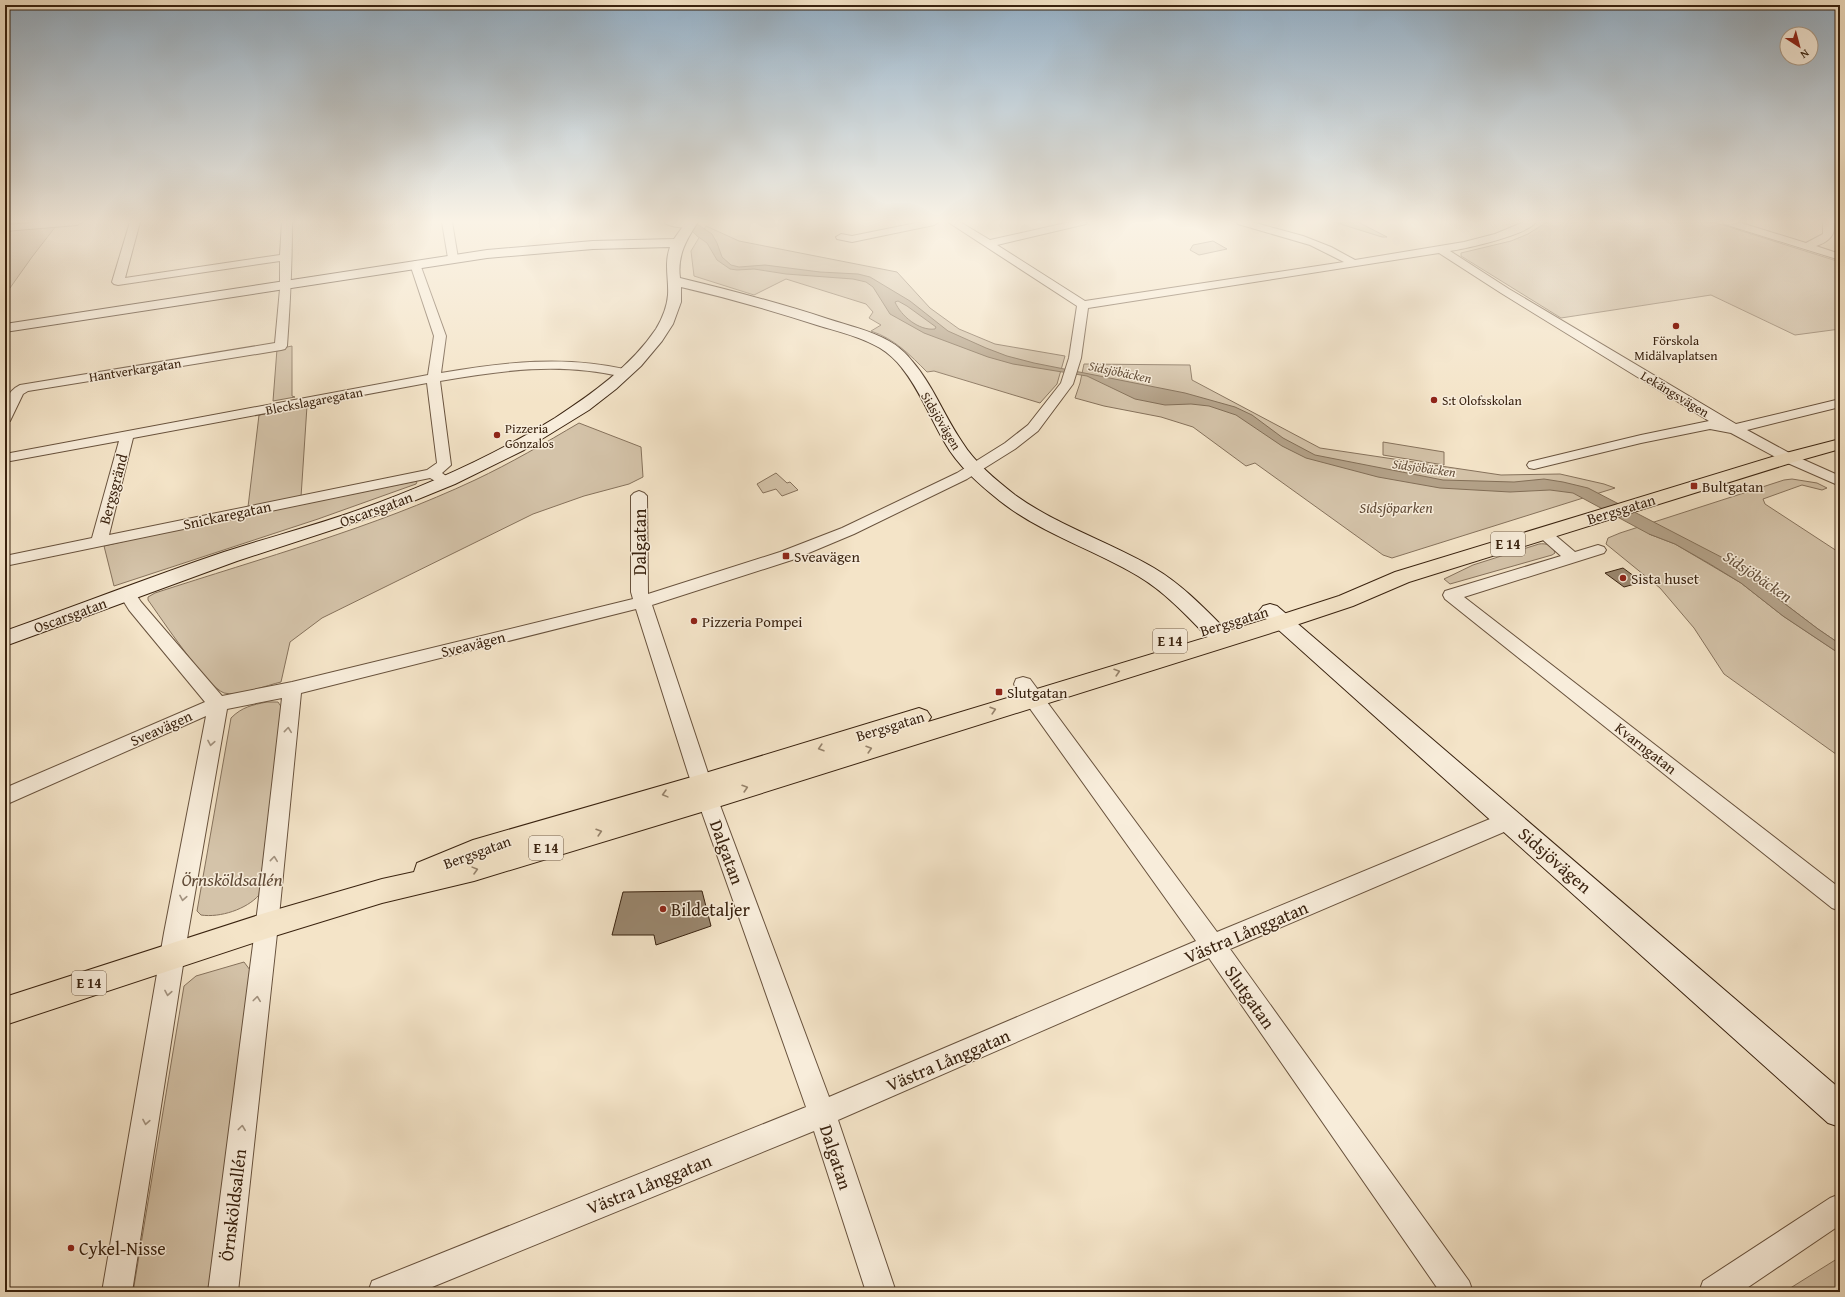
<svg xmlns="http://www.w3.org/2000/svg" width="1845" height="1297" viewBox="0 0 1845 1297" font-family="'Gentium Book Plus',serif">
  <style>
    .green { fill: #d4c3a9; stroke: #86725c }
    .water { fill: #b4a289; stroke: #836f58; fill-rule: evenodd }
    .building { fill: #9a876f; stroke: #39220f }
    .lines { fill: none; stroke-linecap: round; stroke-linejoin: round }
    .street-casing { stroke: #68523d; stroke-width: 2 }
    .secondary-casing { stroke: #39220f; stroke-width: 2 }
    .highway-casing { stroke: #39220f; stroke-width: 2 }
    .street { fill: #f8eddb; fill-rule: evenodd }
    .secondary { fill: #f8eddb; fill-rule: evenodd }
    .highway { fill: #f4e4c8; fill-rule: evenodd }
    .oneway { stroke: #96836c }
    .oneway2 { stroke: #a2927f }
    .poi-dot { fill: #8f2418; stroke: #f8eddb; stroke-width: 1.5 }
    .labels { text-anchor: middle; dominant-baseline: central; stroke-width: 3; stroke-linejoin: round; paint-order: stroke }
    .far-poi-label { font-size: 13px; fill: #39220f; stroke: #f8eddb; text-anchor: start }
    .far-street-label { font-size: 13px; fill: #39220f; stroke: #f8eddb }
    .far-water-label { font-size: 13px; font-style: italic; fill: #644f3a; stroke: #f8eddb }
    .shield { fill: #f8eddb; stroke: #725f4c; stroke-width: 1 }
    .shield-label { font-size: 14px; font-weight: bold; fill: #39220f }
    .poi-label { font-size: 15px; fill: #39220f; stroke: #f8eddb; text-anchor: start }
    .street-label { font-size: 15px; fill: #39220f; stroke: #f8eddb }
    .park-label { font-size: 15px; font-style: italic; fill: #604a36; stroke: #f8eddb }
    .water-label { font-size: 16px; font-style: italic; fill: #644f3a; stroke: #f8eddb }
    .near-street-label { font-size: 18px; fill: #39220f; stroke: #f8eddb }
    .near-park-label { font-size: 18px; font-style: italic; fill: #604a36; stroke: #f8eddb }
    .near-poi-label { font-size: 18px; fill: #39220f; stroke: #f8eddb; text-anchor: start }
  </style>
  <rect width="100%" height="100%" fill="#f4e4c8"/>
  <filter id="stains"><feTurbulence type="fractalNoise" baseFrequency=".005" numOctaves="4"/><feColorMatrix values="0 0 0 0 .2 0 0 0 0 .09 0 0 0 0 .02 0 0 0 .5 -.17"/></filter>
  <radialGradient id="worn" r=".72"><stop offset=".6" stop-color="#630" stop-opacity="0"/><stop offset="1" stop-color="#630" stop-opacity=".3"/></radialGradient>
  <path class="green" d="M 1334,222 L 1358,222 L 1387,237 L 1382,237 Z
    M 1547,222 L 1713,222 L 1840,262 L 1840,329 L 1795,335 L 1711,295 L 1561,318 L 1461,256 L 1461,253 L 1511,241 L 1528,234 Z
    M 56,226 L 32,257 L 5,295 L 5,230 Z
    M 706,226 L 739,241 L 897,272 L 930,308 L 959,329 L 995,344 L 1065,356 L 1057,384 L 1040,403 L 934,371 L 927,372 C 910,355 895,339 871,331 L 881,325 L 869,318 L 873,312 L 866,304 L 786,279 L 754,295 L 694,276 L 691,251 Z
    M 1213,241 L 1227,249 L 1199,255 L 1190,250 L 1193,245 Z
    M 292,346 L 292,396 L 295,397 L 273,401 L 277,349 Z
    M 1084,364 L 1190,365 L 1192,380 L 1320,448 L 1501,475 L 1560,474 L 1604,484 L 1615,488 L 1392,558 L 1383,555 L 1255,463 L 1246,466 L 1193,427 L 1161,417 L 1104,406 L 1075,398 L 1080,383 Z
    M 307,406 L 301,497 L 248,507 L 259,415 Z
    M 579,423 L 641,447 L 643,477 L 629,484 L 584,496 L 533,514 L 322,618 L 290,642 L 281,682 C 268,685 236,697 224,693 C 206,686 161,618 148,600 L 148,597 L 155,593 C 262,558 373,528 475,480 C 511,463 545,443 579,423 Z
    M 1383,442 L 1444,452 L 1444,465 L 1383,455 Z
    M 776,473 L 787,483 L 790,482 L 798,490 L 782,496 L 776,489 L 763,493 L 757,484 Z
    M 1792,479 L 1817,483 L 1827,488 L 1822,490 L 1802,485 L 1763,499 L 1765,504 L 1840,553 L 1840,644 L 1818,629 L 1727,560 L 1649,534 L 1675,544 L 1741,583 L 1783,616 L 1840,654 L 1840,757 L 1724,674 L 1694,628 L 1660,588 L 1606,544 L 1608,538 L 1620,533 L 1784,480 Z
    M 416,481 L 417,482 L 416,484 L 318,519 L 114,586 L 104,546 L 142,537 Z
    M 1539,544 C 1546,543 1553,545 1555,553 L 1552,555 L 1450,584 L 1444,579 L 1473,565 Z
    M 267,702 L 278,702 L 282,708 L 259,895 C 247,909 220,918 201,915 L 197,911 L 231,718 C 242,707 252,705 267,702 Z
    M 244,962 L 250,970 L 209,1292 L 133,1292 L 184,986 L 196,976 Z
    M 1840,1257 L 1840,1292 L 1784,1292 Z"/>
  <path class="water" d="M 683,222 L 694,222 L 712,234 L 717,243 L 722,257 L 731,265 L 739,267 L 765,265 L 820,272 L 858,274 L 870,277 L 910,301 L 948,331 L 986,348 L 1007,356 L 1034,363 L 1185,393 L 1235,407 L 1252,415 L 1283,438 L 1315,455 L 1443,480 L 1514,482 L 1544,479 L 1563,482 L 1588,488 L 1727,560 L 1818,629 L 1840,644 L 1840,654 L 1783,616 L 1741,583 L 1710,564 L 1675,544 L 1649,534 L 1573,493 L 1550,490 L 1510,492 L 1440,488 L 1378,477 L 1306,458 L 1282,446 L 1236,415 L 1209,406 L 1191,404 L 1165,405 L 1135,399 L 1087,376 L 1013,364 L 988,357 L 924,333 L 890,314 L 873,287 L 866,282 L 853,279 L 786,274 L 754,269 L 737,270 L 730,269 L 717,260 L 707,243 L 697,236 ZM 898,301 L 907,306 L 936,327 L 935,329 C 919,331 901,316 895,302 Z"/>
  <path class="building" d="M 1623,568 L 1642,582 L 1624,587 L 1605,573 Z
    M 702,891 L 711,926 L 656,945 L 654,935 L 612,935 L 623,892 Z"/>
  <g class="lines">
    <g class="street-casing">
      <path id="street" d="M 44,222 L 82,222 L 77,225 L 5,231 L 5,225 Z
        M 130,222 L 140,222 L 125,278 L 280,255 L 282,222 L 292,222 C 292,263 290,305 287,346 L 285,349 L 281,350 L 28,391 L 23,394 L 10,421 L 5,422 C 5,406 4,393 20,385 L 275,343 L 280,289 L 280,261 L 118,285 L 114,284 L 112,282 Z
        M 442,222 L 452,222 L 458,258 L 457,260 L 449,260 L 448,258 Z
        M 664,222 L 688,222 L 695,225 C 690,230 669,227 664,222 Z
        M 921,222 L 939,222 L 934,225 L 852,242 L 837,239 L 836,237 L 841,234 L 852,236 Z
        M 948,222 L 960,222 L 990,240 L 1070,222 L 1087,222 L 1086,224 L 997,245 L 1085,301 L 1344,262 L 1310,245 L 1238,224 L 1237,222 L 1252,222 L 1303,236 L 1331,247 L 1355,260 L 1464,242 L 1495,234 L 1524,222 L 1536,222 C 1527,235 1468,248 1450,251 L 1509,289 L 1736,424 L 1840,399 L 1840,407 L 1747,430 L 1793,455 L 1840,476 L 1840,486 L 1783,461 L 1731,433 L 1710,429 L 1641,443 L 1534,469 L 1529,468 L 1527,465 L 1529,462 L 1641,435 L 1709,421 L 1501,293 L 1439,253 L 1088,308 L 1081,358 L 1073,384 L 1038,431 L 1015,449 L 967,479 L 854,534 L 792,560 L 652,605 L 708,773 L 829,1097 L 1196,941 L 1016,689 L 1014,684 L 1016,679 L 1023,677 L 1030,679 L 1217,932 L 1502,814 L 1510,811 L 1518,814 L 1521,820 L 1518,826 L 1230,949 L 1469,1281 L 1473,1292 L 1440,1292 L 1209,958 L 838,1120 L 896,1292 L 866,1292 L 814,1131 L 420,1292 L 368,1292 L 372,1281 L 806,1107 L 688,773 L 636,609 L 301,693 L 280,906 L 238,1292 L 208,1292 L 258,906 L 282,698 L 227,709 L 188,933 L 132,1292 L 102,1292 L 164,933 L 206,716 L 5,805 L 5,788 L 205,702 L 129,610 L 119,594 L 121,590 L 127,589 L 133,590 L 141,602 L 222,696 L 292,682 L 633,599 L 631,592 L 631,496 L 634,493 L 639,491 L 644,493 L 647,496 L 648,594 L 780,552 L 842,528 L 957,473 L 1005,443 L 1028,425 L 1061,383 L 1069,358 L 1077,306 Z
        M 1723,222 L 1738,222 L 1806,243 L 1823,234 L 1823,222 L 1833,222 C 1837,235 1828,242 1816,246 L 1840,254 L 1840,260 L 1724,224 Z
        M 415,261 L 420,264 L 446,336 L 441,373 C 504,362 566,355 629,370 L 630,373 L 629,376 L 624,377 C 559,362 505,370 440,381 L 451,465 L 442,473 L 454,482 L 452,485 C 443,487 437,482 430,478 L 5,566 L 5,556 L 92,538 L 119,441 L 5,462 L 5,454 L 428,375 L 434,336 L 410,264 ZM 427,383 L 437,463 L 427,470 L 109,535 L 133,438 Z
        M 1543,528 L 1549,530 L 1575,552 L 1598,545 L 1604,547 L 1606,550 L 1604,553 L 1464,597 L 1840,888 L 1840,911 L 1832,908 L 1445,599 L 1443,595 L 1445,591 L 1561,556 L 1535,533 L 1537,530 Z
        M 1840,1194 L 1840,1225 L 1741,1292 L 1699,1292 L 1703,1281 L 1830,1198 Z"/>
    </g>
    <g class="secondary-casing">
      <path id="secondary" d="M 686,222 L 698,222 C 686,240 677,256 680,278 C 730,290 779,303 828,319 C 849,326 870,330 889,341 C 898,346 906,353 912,361 C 933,385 944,416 962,442 C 975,463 996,480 1015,495 C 1058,526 1108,541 1154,568 C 1183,585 1207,611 1231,635 L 1234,640 L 1231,645 L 1223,647 L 1215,645 C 1191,620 1168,594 1138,576 C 1093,549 1042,534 1000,501 C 980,485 958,466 945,443 C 930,418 920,390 902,368 C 896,360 888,353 880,348 C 861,337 840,332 820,326 C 774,311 728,298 681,287 L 681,302 L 673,324 L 662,341 L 641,366 L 616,389 L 589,410 L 524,450 L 455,484 L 384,513 L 237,561 L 5,646 L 5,631 C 78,605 150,577 224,552 C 264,539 305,528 344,515 C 417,490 490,458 555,418 C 592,394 631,366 656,329 C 662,319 667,307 668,295 C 669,278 664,264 670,247 L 593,249 L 487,258 L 5,332 L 5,324 L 487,250 L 593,241 L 674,239 Z
        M 1270,604 L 1277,606 L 1840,1089 L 1840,1127 L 1828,1123 L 1263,616 L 1259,611 L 1263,606 Z"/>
    </g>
    <g class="highway-casing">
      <path id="highway" d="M 1840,439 L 1840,449 L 1794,462 L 1409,582 L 1353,606 L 1290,627 L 708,810 L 474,881 L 382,903 L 265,939 L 5,1025 L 5,997 L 265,913 L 382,879 L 414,872 L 417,863 L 473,840 L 702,774 L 919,708 L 927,711 L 931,717 L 928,722 L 1274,617 L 1339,596 L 1395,572 L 1782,454 Z"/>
    </g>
    <use href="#street" class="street"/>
    <use href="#secondary" class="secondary"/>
    <use href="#highway" class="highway"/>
  </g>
  <defs><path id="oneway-chevron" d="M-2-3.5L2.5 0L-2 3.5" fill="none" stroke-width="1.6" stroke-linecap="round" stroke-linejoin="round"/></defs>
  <g class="oneway">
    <use href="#oneway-chevron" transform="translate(1117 672) rotate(-17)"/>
    <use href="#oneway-chevron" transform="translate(993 710) rotate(-17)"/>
    <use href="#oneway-chevron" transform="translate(821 748) rotate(163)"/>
    <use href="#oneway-chevron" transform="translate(869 749) rotate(-17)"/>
    <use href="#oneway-chevron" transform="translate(745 788) rotate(-17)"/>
    <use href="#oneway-chevron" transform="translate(665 794) rotate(165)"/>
    <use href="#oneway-chevron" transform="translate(599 832) rotate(-17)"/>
    <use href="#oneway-chevron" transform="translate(475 870) rotate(-15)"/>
  </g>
  <g class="oneway2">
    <use href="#oneway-chevron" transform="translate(288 730) rotate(-84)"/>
    <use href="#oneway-chevron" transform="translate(211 743) rotate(100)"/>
    <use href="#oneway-chevron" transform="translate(274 859) rotate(-84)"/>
    <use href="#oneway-chevron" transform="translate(183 898) rotate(100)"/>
    <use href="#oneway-chevron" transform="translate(168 993) rotate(100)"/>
    <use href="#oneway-chevron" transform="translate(257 999) rotate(-83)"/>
    <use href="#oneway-chevron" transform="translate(146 1122) rotate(100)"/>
    <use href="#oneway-chevron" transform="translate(242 1128) rotate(-83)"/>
  </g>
  <linearGradient id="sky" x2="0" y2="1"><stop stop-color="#93adc2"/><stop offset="0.55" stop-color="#faf3e6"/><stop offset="1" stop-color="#faf3e6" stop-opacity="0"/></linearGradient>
  <rect width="1845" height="403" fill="url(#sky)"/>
  <g class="poi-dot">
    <circle cx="1676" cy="326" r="4"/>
    <circle cx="1434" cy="400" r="4"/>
    <circle cx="497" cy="435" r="4"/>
    <rect x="1690" y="482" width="8" height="8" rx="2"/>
    <rect x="782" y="552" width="8" height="8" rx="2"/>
    <circle cx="1623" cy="578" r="4"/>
    <circle cx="694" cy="621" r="4"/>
    <rect x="995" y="688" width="8" height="8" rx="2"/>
    <circle cx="663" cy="909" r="4"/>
    <circle cx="71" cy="1248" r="4"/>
  </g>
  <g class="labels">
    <g class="far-poi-label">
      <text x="1676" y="340" text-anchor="middle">Förskola<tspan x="1676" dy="15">Midälvaplatsen</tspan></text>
      <text x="1442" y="400">S:t Olofsskolan</text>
      <text x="505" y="428">Pizzeria<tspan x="505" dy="15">Gonzalos</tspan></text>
    </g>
    <g class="far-street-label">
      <text transform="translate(135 370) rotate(-9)">Hantverkargatan</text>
      <text transform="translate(1675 394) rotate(31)">Lekängsvägen</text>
      <text transform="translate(314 401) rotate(-11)">Bleckslagaregatan</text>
      <text transform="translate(941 421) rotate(59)">Sidsjövägen</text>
    </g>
    <g class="far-water-label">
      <text transform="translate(1120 372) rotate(12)">Sidsjöbäcken</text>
      <text transform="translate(1424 468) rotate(8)">Sidsjöbäcken</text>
    </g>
    <g class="shield">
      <rect x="1491" y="532" width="34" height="24" rx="3"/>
      <rect x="1153" y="629" width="34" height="24" rx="3"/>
      <rect x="529" y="836" width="34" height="24" rx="3"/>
      <rect x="72" y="971" width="34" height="24" rx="3"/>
    </g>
    <g class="shield-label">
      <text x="1508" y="544">E 14</text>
      <text x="1170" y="641">E 14</text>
      <text x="546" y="848">E 14</text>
      <text x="89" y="983">E 14</text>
    </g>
    <g class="poi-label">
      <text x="1702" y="486">Bultgatan</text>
      <text x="794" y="556">Sveavägen</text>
      <text x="1631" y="578">Sista huset</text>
      <text x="702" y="621">Pizzeria Pompei</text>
      <text x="1007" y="692">Slutgatan</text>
    </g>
    <g class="street-label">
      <text transform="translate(113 489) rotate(-75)">Bergsgränd</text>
      <text transform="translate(376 509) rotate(-20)">Oscarsgatan</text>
      <text transform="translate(1621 509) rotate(-17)">Bergsgatan</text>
      <text transform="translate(227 515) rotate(-12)">Snickaregatan</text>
      <text transform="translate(70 615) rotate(-20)">Oscarsgatan</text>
      <text transform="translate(1234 621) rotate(-17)">Bergsgatan</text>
      <text transform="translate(473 644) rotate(-14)">Sveavägen</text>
      <text transform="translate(890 726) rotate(-17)">Bergsgatan</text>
      <text transform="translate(161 728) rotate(-24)">Sveavägen</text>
      <text transform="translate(1646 748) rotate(38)">Kvarngatan</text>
      <text transform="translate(477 852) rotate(-20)">Bergsgatan</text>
    </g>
    <g class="park-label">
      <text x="1396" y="507">Sidsjöparken</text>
    </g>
    <g class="water-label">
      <text transform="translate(1758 576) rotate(34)">Sidsjöbäcken</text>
    </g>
    <g class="near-street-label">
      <text transform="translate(639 542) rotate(-90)">Dalgatan</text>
      <text transform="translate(727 852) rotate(70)">Dalgatan</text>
      <text transform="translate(1555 860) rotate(41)">Sidsjövägen</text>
      <text transform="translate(1246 932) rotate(-23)">Västra Långgatan</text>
      <text transform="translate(1250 997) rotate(55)">Slutgatan</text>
      <text transform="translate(948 1060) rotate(-23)">Västra Långgatan</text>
      <text transform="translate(836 1157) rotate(72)">Dalgatan</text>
      <text transform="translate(649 1184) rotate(-22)">Västra Långgatan</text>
      <text transform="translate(233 1205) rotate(-83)">Örnsköldsallén</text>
    </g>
    <g class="near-park-label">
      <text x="232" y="879">Örnsköldsallén</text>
    </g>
    <g class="near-poi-label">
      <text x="671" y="909">Bildetaljer</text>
      <text x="79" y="1248">Cykel-Nisse</text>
    </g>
  </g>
  <rect width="1845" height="1297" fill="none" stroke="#f4e4c8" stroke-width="20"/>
  <rect x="6" y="6" width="1833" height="1285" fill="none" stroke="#39220f" stroke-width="2"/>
  <rect x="10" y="10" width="1825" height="1277" fill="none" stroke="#39220f"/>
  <g transform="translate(1799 46) rotate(144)"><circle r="19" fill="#f8eddb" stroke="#ac9c89"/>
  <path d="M0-3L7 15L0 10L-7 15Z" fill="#8f2418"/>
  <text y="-6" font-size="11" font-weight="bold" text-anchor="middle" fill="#39220f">N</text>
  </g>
  <rect width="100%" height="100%" filter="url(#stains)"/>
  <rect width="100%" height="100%" fill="url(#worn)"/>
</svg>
